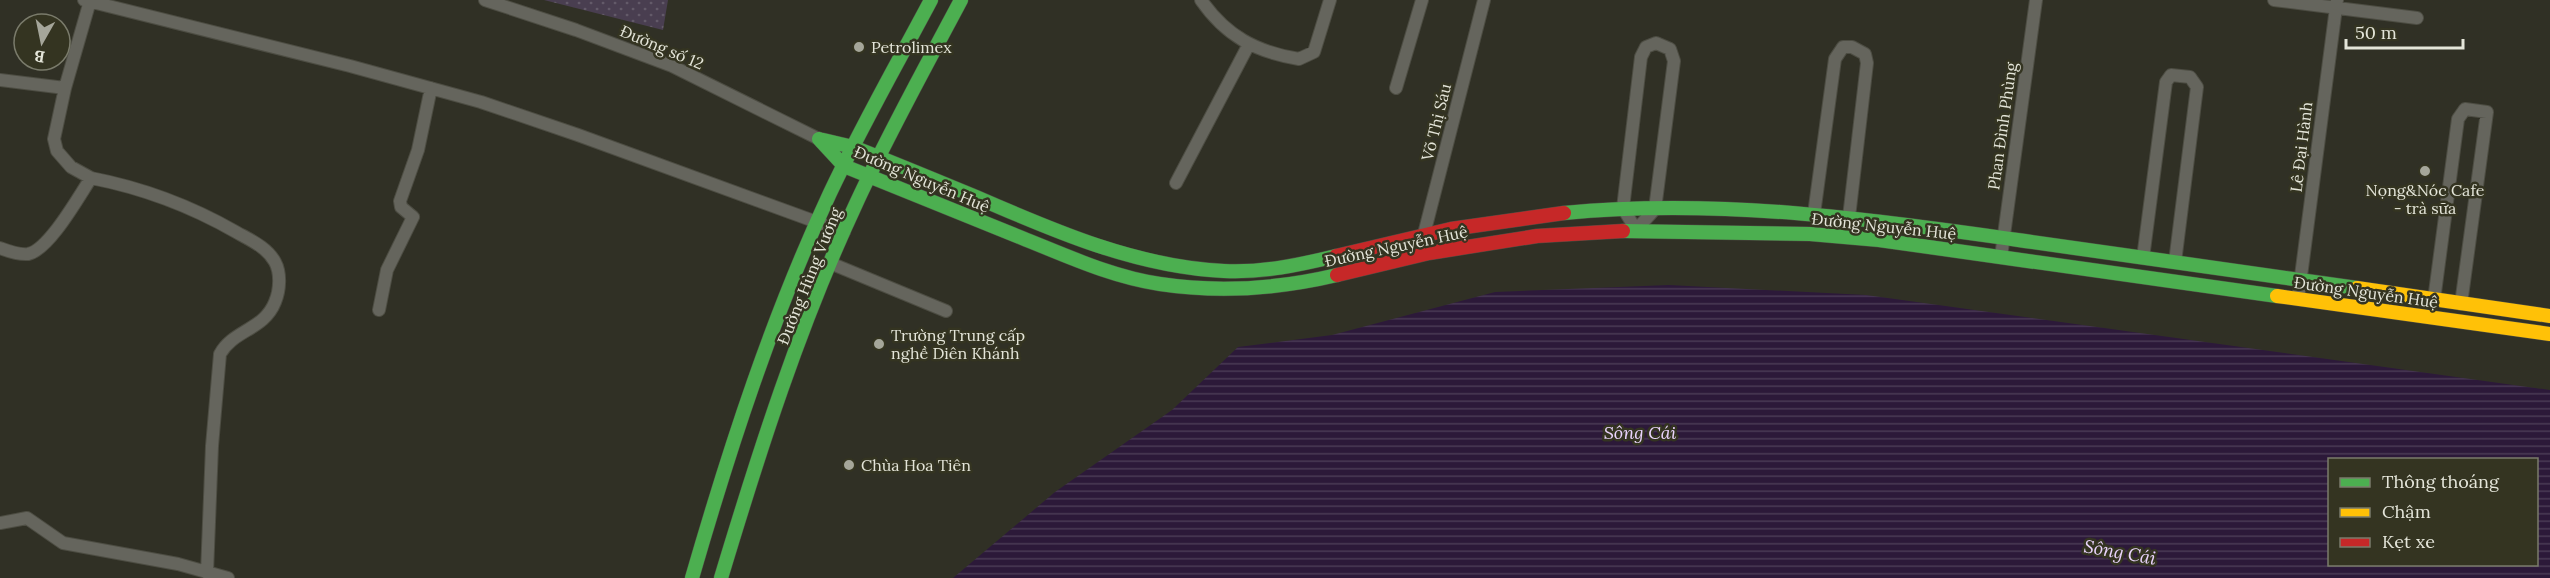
<svg xmlns="http://www.w3.org/2000/svg" width="2550" height="578" viewBox="0 0 2550 578" font-family="Lora,serif">
  <style>
    .grass { fill: url(#grass-dots) }
    .water { fill: url(#water-rules); fill-rule: evenodd }
    .lines { fill: none; stroke-linecap: round; stroke-linejoin: round }
    .street-casing { stroke: #4d4d43; stroke-width: 14 }
    .fast-casing { stroke: #4d4d43; stroke-width: 15 }
    .slow-casing { stroke: #4d4d43; stroke-width: 15 }
    .jam-casing { stroke: #4d4d43; stroke-width: 15 }
    .street { stroke: #65655d; stroke-width: 12 }
    .fast { stroke: #4caf50; stroke-width: 14 }
    .slow { stroke: #ffc107; stroke-width: 14 }
    .jam { stroke: #c62828; stroke-width: 14 }
    .poi-dot { fill: #a5a69a; stroke: #343421; stroke-width: 2 }
    .labels { text-anchor: middle; dominant-baseline: central; stroke-width: 5; stroke-linejoin: round; paint-order: stroke }
    .street-label { font-size: 16px; fill: #e4e5d9; stroke: #343421 }
    .poi-label { font-size: 16px; fill: #e4e5d9; stroke: #343421; text-anchor: start }
    .water-label { font-size: 18px; font-style: italic; fill: #ead4fd; stroke: #343421 }
  </style>
  <defs>
    <pattern id="grass-dots" width="8" height="8" patternUnits="userSpaceOnUse" patternTransform="scale(1.5)"><rect width="8" height="8" fill="#493e50"/><path d="M2 2h.1M6 6h.1" fill="none" stroke="#635a69" stroke-width="1.8" stroke-linecap="round"/></pattern>
    <pattern id="water-rules" width="6" height="5" patternUnits="userSpaceOnUse" patternTransform="scale(1.5)"><rect width="6" height="5" fill="#2c1939"/><path d="M0 2.5h6" fill="none" stroke="#4a3a55"/></pattern>
  </defs>
  <rect width="100%" height="100%" fill="#303025"/>
  <path class="grass" d="M 544,0 L 668,0 L 663,30 Z"/>
  <path class="water" d="M 1669,285 L 1866,295 L 2550,390 L 2550,578 L 953,578 L 1055,492 L 1172,410 L 1238,347 L 1332,335 L 1495,292 ZM 2330,460 L 2536,460 L 2536,564 L 2330,564 Z"/>
  <g class="lines">
    <g class="street-casing">
      <path id="street" d="M 84,0 L 350,66 L 481,102 L 578,135 L 844,232
        M 485,0 L 576,30 L 672,66 L 819,139
        M 1201,0 C 1226,36 1256,52 1299,59 L 1314,52 L 1330,0
        M 2274,0 L 2417,18
        M 90,1 L 65,88 L 54,139 L 57,151 L 71,167 L 91,178
        M 1656,43 L 1670,49 L 1674,61 L 1655,209 L 1636,230 L 1623,208 L 1641,57 L 1646,47 Z
        M 0,80 L 65,88
        M 1396,88 L 1422,0
        M 1176,183 L 1249,44
        M 1814,214 L 1835,59 L 1843,47 L 1852,47 L 1865,54 L 1867,63 L 1849,217
        M 0,248 C 8,251 18,255 28,254 C 49,250 79,196 91,178 C 143,188 189,205 236,232 C 250,240 267,247 275,262 C 281,273 280,290 275,302 C 264,330 233,330 220,354 L 212,446 L 207,573
        M 1429,253 L 1424,234 L 1484,0
        M 2001,257 L 2036,0
        M 2143,258 L 2166,82 L 2171,75 L 2190,77 L 2197,87 L 2175,262
        M 830,263 L 946,311
        M 2298,299 L 2337,0
        M 2434,300 L 2458,119 L 2465,109 L 2487,112 L 2461,304
        M 379,310 L 387,270 L 413,217 L 401,207 L 400,201 L 418,150 L 431,88
        M 0,523 L 27,518 L 63,543 L 178,564 L 228,578"/>
    </g>
    <g class="fast-casing">
      <path id="fast" d="M 819,139 L 844,166 C 903,190 963,214 1022,238 C 1067,256 1112,277 1160,284 C 1220,293 1278,289 1337,275
        M 819,139 L 853,147 C 894,163 935,180 976,197 C 1054,231 1137,267 1224,271 C 1262,273 1299,265 1336,256
        M 1564,213 C 1718,198 1873,219 2025,241 C 2135,256 2246,272 2357,288
        M 1623,231 L 1810,234 L 1879,240 L 2277,296
        M 692,578 C 730,447 772,317 830,193 C 861,127 897,64 931,0
        M 721,578 C 759,452 799,326 855,206 C 887,136 925,68 961,0"/>
    </g>
    <g class="slow-casing">
      <path id="slow" d="M 2357,288 L 2550,316
        M 2277,296 L 2550,334"/>
    </g>
    <g class="jam-casing">
      <path id="jam" d="M 1336,256 L 1451,229 L 1564,213
        M 1337,275 L 1429,253 L 1537,236 L 1623,231"/>
    </g>
    <use href="#street" class="street"/>
    <use href="#fast" class="fast"/>
    <use href="#slow" class="slow"/>
    <use href="#jam" class="jam"/>
  </g>
  <g class="poi-dot">
    <circle cx="859" cy="47" r="6"/>
    <circle cx="2425" cy="171" r="6"/>
    <circle cx="879" cy="344" r="6"/>
    <circle cx="849" cy="465" r="6"/>
  </g>
  <g class="labels">
    <g class="street-label">
      <text transform="translate(662 47) rotate(23)">Đường số 12</text>
      <text transform="translate(1436 122) rotate(-76)">Võ Thị Sáu</text>
      <text transform="translate(2002 126) rotate(-82)">Phan Đình Phùng</text>
      <text transform="translate(2301 147) rotate(-83)">Lê Đại Hành</text>
      <text transform="translate(922 179) rotate(23)">Đường Nguyễn Huệ</text>
      <text transform="translate(1884 226) rotate(6)">Đường Nguyễn Huệ</text>
      <text transform="translate(1396 246) rotate(-12)">Đường Nguyễn Huệ</text>
      <text transform="translate(809 276) rotate(-68)">Đường Hùng Vương</text>
      <text transform="translate(2366 292) rotate(8)">Đường Nguyễn Huệ</text>
    </g>
    <g class="poi-label">
      <text x="871" y="47">Petrolimex</text>
      <text x="2425" y="190" text-anchor="middle">Nọng&amp;Nóc Cafe<tspan x="2425" dy="18">- trà sữa</tspan></text>
      <text x="891" y="335">Trường Trung cấp<tspan x="891" dy="18">nghề Diên Khánh</tspan></text>
      <text x="861" y="465">Chùa Hoa Tiên</text>
    </g>
    <g class="water-label">
      <text x="1640" y="432">Sông Cái</text>
      <text transform="translate(2120 552) rotate(10)">Sông Cái</text>
    </g>
  </g>
  <rect x="2328" y="458" width="210" height="108" fill="#343421" stroke="#7a7b6b" stroke-width="1.5"/>
  <rect x="2340" y="478" width="30" height="9" fill="#4caf50" stroke="#7a7b6b" stroke-width="1.5"/>
  <text x="2382" y="488" font-size="18" fill="#e4e5d9">Thông thoáng</text>
  <rect x="2340" y="508" width="30" height="9" fill="#ffc107" stroke="#7a7b6b" stroke-width="1.5"/>
  <text x="2382" y="518" font-size="18" fill="#e4e5d9">Chậm</text>
  <rect x="2340" y="538" width="30" height="9" fill="#c62828" stroke="#7a7b6b" stroke-width="1.5"/>
  <text x="2382" y="548" font-size="18" fill="#e4e5d9">Kẹt xe</text>
  <g transform="translate(42 42) rotate(189)"><circle r="28" fill="#343421" stroke="#7a7b6b" stroke-width="1.5"/>
  <path d="M0-4.5L10 22L0 15L-10 22Z" fill="#a5a69a"/>
  <text y="-9" font-size="16" font-weight="bold" text-anchor="middle" fill="#e4e5d9">B</text>
  </g>
  <path d="M2346 39v9h117v-9" fill="none" stroke="#e4e5d9" stroke-width="3"/>
  <text x="2355" y="39" font-size="18" fill="#e4e5d9" stroke="#343421" stroke-width="4.5" paint-order="stroke">50 m</text>
</svg>
